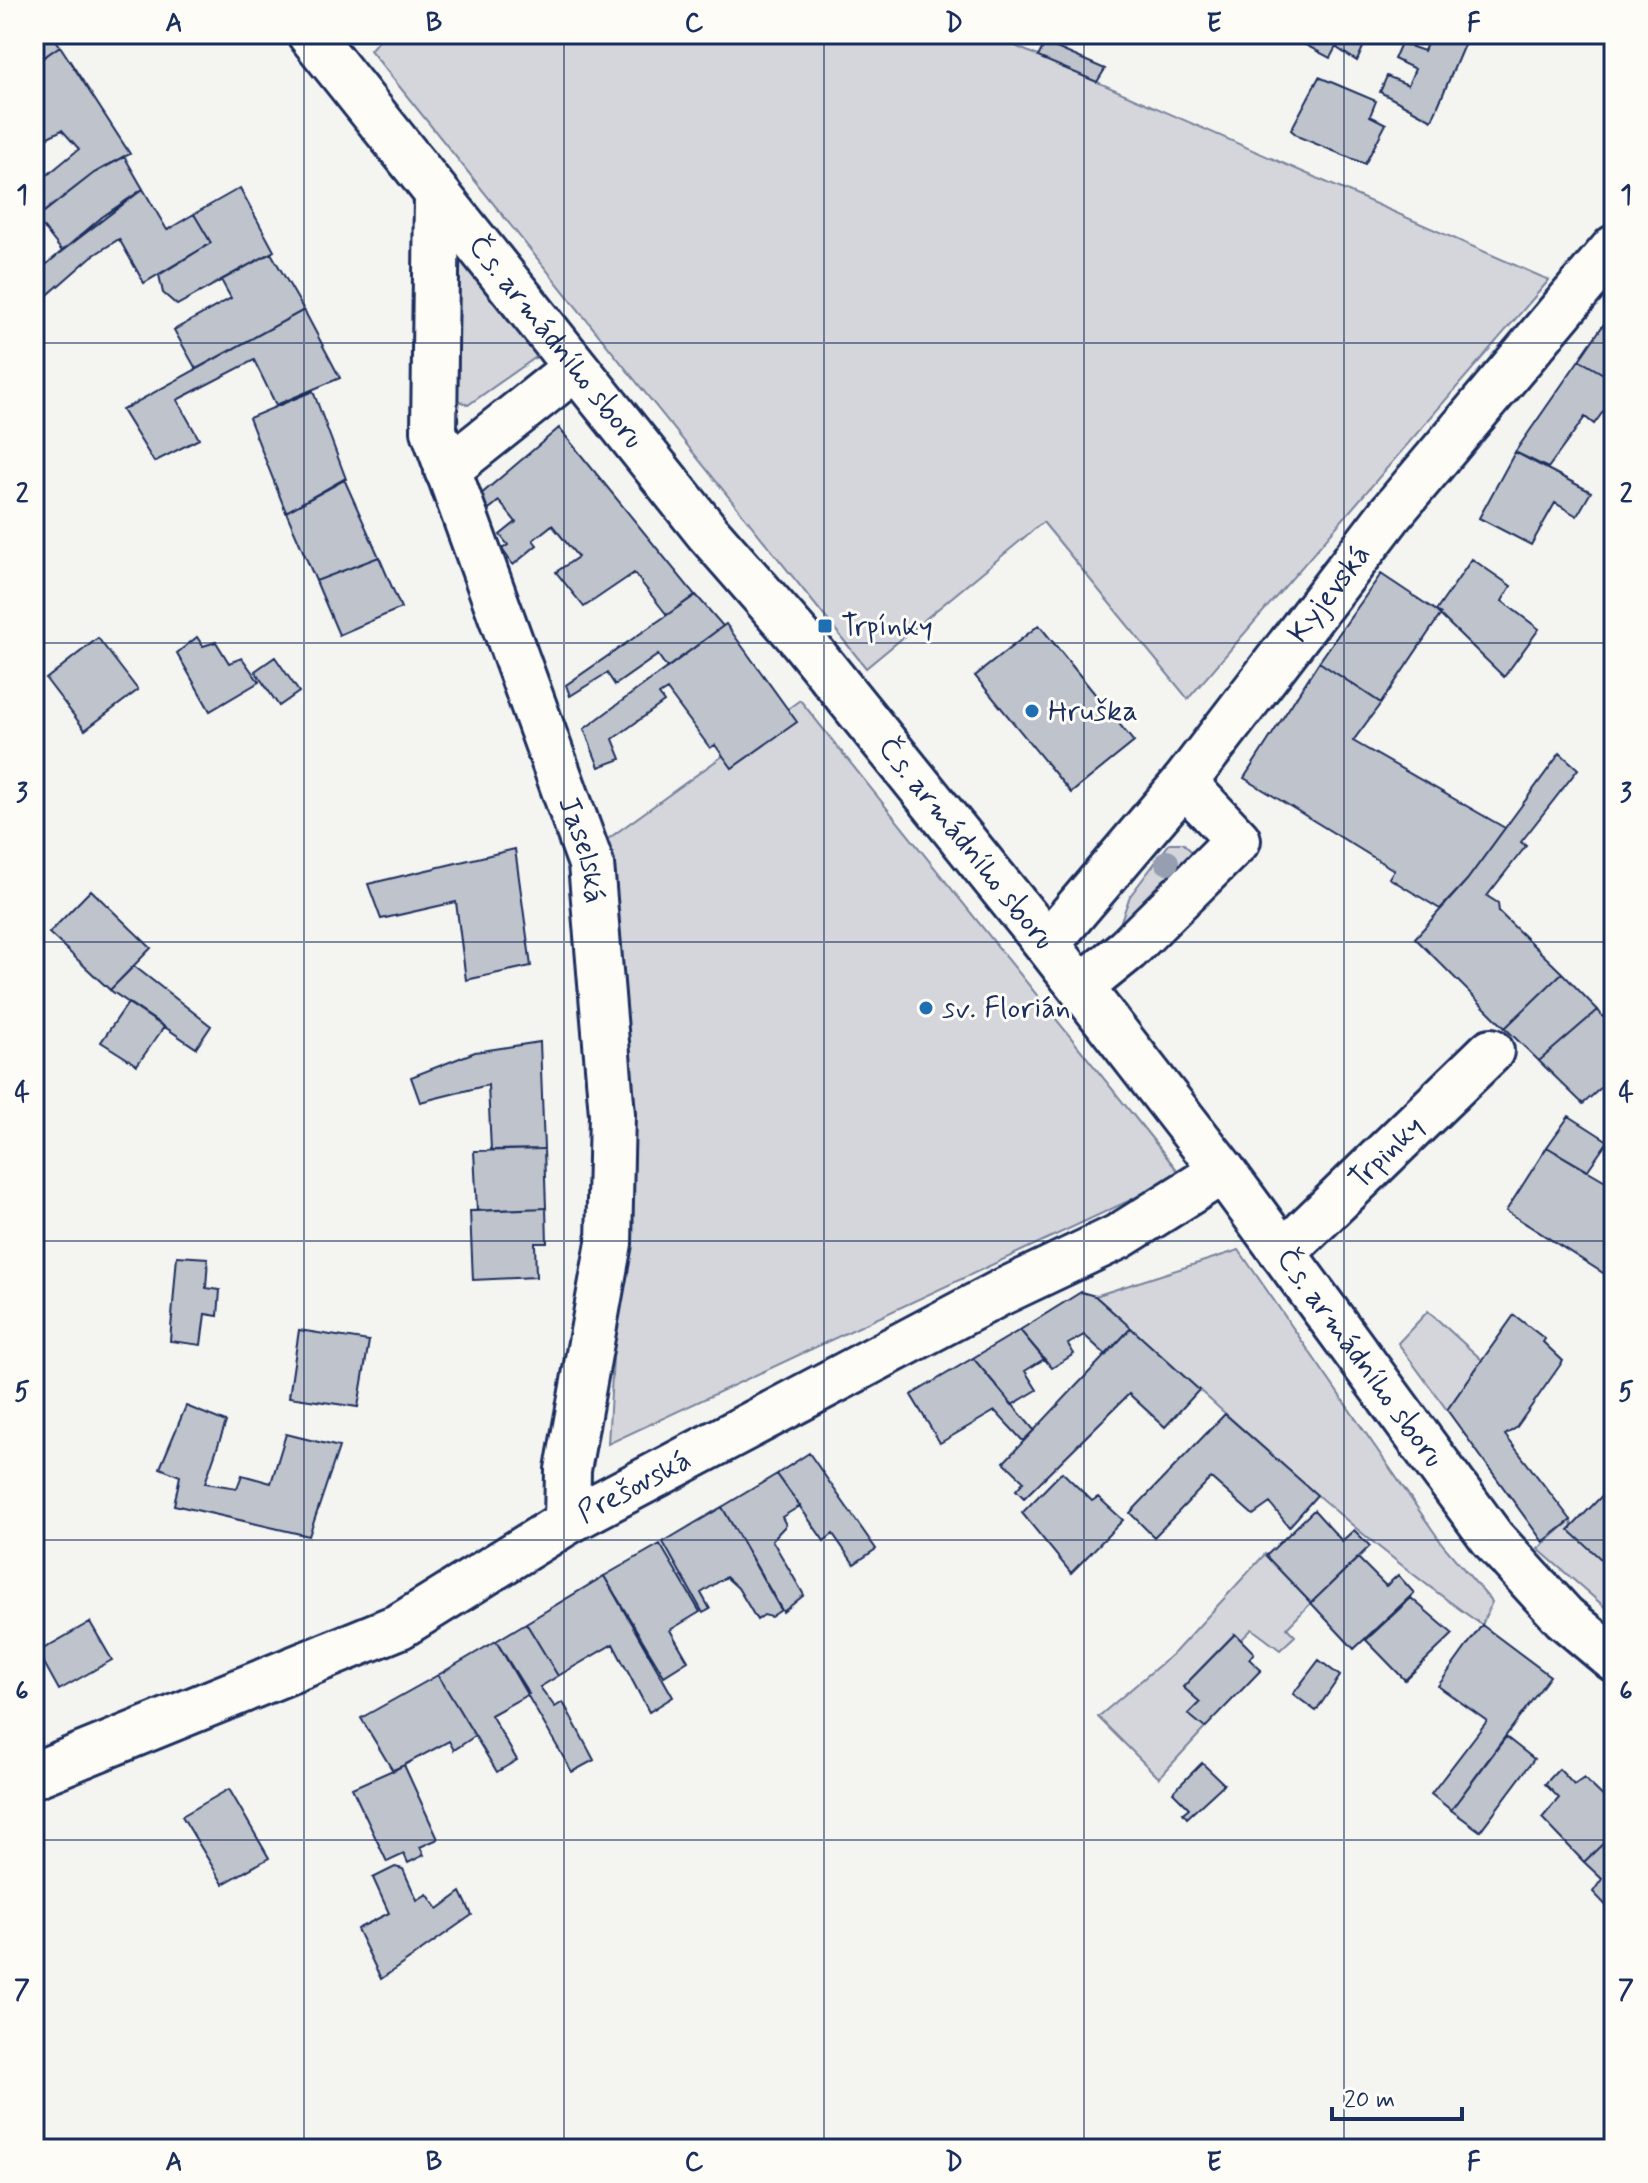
<svg xmlns="http://www.w3.org/2000/svg" width="1648" height="2183" viewBox="0 0 1648 2183" font-family="Mynerve,sans-serif">
  <style>
    .green { fill: #d4d6db; stroke: #78829c; stroke-width: 2 }
    .building { fill: #bfc3cc; stroke: #1b2f5e; stroke-width: 2 }
    .lines { fill: none; stroke-linecap: round; stroke-linejoin: round }
    .minor-casing { stroke: #1b2f5e; stroke-width: 50 }
    .minor { stroke: #fdfcf7; stroke-width: 44 }
    .tree { fill: #969fb1 }
    .grid { fill: none; stroke: #1b2f5e; stroke-width: 2; stroke-opacity: 0.55 }
    .poi-dot { fill: #1f6fb2; stroke: #fdfcf7; stroke-width: 3 }
    .labels { text-anchor: middle; dominant-baseline: central; stroke-width: 6; stroke-linejoin: round; paint-order: stroke }
    .street-label { font-size: 30px; fill: #1b2f5e; stroke: #fdfcf7 }
    .poi-label { font-size: 30px; fill: #1b2f5e; stroke: #fdfcf7; text-anchor: start }
    .neatline { fill: none; stroke: #1b2f5e; stroke-width: 3 }
    .grid-label { font-size: 26px; text-anchor: middle; font-weight: bold; fill: #1b2f5e }
  </style>
  <rect width="100%" height="100%" fill="#f4f4f1"/>
  <filter id="ink" filterUnits="userSpaceOnUse"><feTurbulence type="fractalNoise" baseFrequency=".0125" numOctaves="2"/><feDisplacementMap in="SourceGraphic" scale="16" xChannelSelector="R" yChannelSelector="G"/><feConvolveMatrix kernelMatrix="1 2 1 2 8 2 1 2 1" color-interpolation-filters="sRGB"/></filter>
  <g filter="url(#ink)">
    <path class="green" d="M 384,34 L 1007,34 L 1004,41 L 1549,280 L 1188,699 L 1043,522 L 866,668 L 370,50 Z
      M 466,262 L 539,355 L 468,405 L 455,399 L 456,263 Z
      M 800,700 L 1182,1176 L 608,1444 L 627,1116 L 601,844 Z
      M 1170,843 L 1183,843 L 1194,854 L 1118,929 L 1130,896 Z
      M 1239,1250 L 1443,1545 L 1492,1602 L 1482,1625 C 1343,1528 1222,1408 1095,1296 Z
      M 1428,1311 L 1482,1360 L 1447,1410 L 1398,1343 Z
      M 1571,1520 L 1572,1527 L 1614,1567 L 1614,1615 L 1538,1549 Z
      M 1265,1554 L 1311,1603 L 1287,1628 L 1295,1636 L 1280,1650 L 1252,1629 L 1241,1640 L 1234,1634 L 1183,1687 L 1200,1702 L 1189,1714 L 1205,1728 L 1159,1778 L 1098,1717 L 1175,1652 Z"/>
    <path class="building" d="M 34,34 L 52,34 L 60,46 L 34,64 Z
      M 1285,34 L 1343,34 L 1330,58 Z
      M 1343,34 L 1369,34 L 1357,61 L 1337,48 Z
      M 1431,34 L 1452,34 L 1466,40 L 1432,120 L 1380,92 L 1387,76 L 1408,85 L 1415,69 L 1394,59 L 1401,43 L 1424,51 Z
      M 1045,43 L 1105,69 L 1097,82 L 1038,57 Z
      M 60,46 L 130,154 L 94,173 L 34,220 L 34,186 L 79,149 L 62,130 L 38,142 L 34,135 L 34,64 Z
      M 1319,77 L 1376,101 L 1370,116 L 1386,124 L 1365,164 L 1299,137 L 1291,130 Z
      M 124,156 L 143,189 L 62,251 L 36,218 L 94,173 Z
      M 240,188 L 274,251 L 177,305 L 163,293 L 159,275 L 211,243 L 194,214 Z
      M 143,189 L 167,230 L 194,214 L 211,243 L 144,283 L 119,239 L 91,257 L 34,307 L 34,275 L 102,217 Z
      M 271,253 L 304,310 L 196,369 L 174,330 L 231,298 L 221,280 Z
      M 304,310 L 340,378 L 276,405 L 254,360 L 177,400 L 199,439 L 154,462 L 122,410 Z
      M 1608,318 L 1614,323 L 1614,380 L 1579,360 Z
      M 1579,360 L 1614,380 L 1614,415 L 1605,409 L 1594,424 L 1585,417 L 1548,468 L 1515,452 Z
      M 313,391 L 346,479 L 286,512 L 249,418 Z
      M 559,428 L 695,595 L 667,615 L 634,573 L 584,607 L 556,572 L 578,557 L 552,525 L 533,540 L 537,545 L 513,565 L 502,549 L 508,545 L 500,535 L 516,522 L 499,501 L 489,509 L 479,496 Z
      M 1515,452 L 1591,492 L 1577,516 L 1555,503 L 1531,545 L 1479,518 Z
      M 344,479 L 379,557 L 316,581 L 286,512 Z
      M 379,557 L 401,608 L 339,635 L 316,581 Z
      M 1472,559 L 1511,586 L 1502,601 L 1539,629 L 1504,677 L 1436,611 Z
      M 1381,574 L 1441,614 L 1381,703 L 1319,662 Z
      M 696,595 L 723,626 L 667,668 L 658,655 L 615,685 L 607,673 L 570,696 L 566,685 Z
      M 726,624 L 797,722 L 732,768 L 715,745 L 710,748 L 667,690 L 659,695 L 664,702 L 613,739 L 621,759 L 599,767 L 584,729 Z
      M 1039,625 L 1134,742 L 1071,793 L 975,676 Z
      M 197,637 L 203,646 L 216,642 L 229,663 L 242,658 L 259,682 L 210,711 L 177,653 Z
      M 98,638 L 138,690 L 85,730 L 46,679 Z
      M 275,657 L 299,692 L 279,706 L 255,671 Z
      M 1319,662 L 1381,703 L 1353,741 L 1505,828 L 1467,880 L 1440,909 L 1389,878 L 1394,870 L 1244,778 Z
      M 1560,753 L 1578,769 L 1521,842 L 1526,846 L 1487,896 L 1498,903 L 1499,912 L 1562,973 L 1505,1028 L 1415,938 L 1467,880 Z
      M 515,849 L 531,966 L 466,980 L 456,902 L 381,919 L 368,884 Z
      M 91,890 L 151,948 L 110,990 L 49,933 Z
      M 134,966 L 211,1026 L 196,1048 L 110,990 Z
      M 1562,973 L 1598,1010 L 1539,1061 L 1505,1028 Z
      M 128,1003 L 164,1027 L 137,1065 L 101,1042 Z
      M 1614,1008 L 1614,1076 L 1583,1104 L 1539,1061 L 1598,1010 L 1603,1017 Z
      M 540,1042 L 544,1149 L 491,1150 L 488,1085 L 420,1102 L 411,1077 L 475,1052 Z
      M 1569,1116 L 1608,1141 L 1587,1171 L 1547,1147 Z
      M 1547,1147 L 1614,1186 L 1614,1280 L 1506,1211 Z
      M 544,1149 L 546,1208 L 477,1211 L 474,1151 Z
      M 546,1208 L 547,1243 L 535,1243 L 536,1277 L 473,1280 L 470,1211 Z
      M 177,1256 L 208,1258 L 206,1288 L 220,1290 L 218,1316 L 205,1314 L 201,1345 L 170,1341 Z
      M 1081,1292 L 1095,1296 L 1131,1328 L 1106,1355 L 1084,1335 L 1068,1344 L 1074,1354 L 1052,1368 L 1020,1330 Z
      M 1514,1315 L 1545,1339 L 1543,1342 L 1563,1361 L 1516,1428 L 1505,1435 L 1571,1520 L 1543,1542 L 1447,1410 Z
      M 1131,1328 L 1199,1390 L 1165,1427 L 1129,1394 L 1024,1498 L 1016,1490 L 1024,1481 L 1004,1462 Z
      M 299,1330 L 369,1341 L 358,1407 L 289,1397 Z
      M 1020,1330 L 1044,1359 L 1025,1371 L 1037,1390 L 1012,1405 L 973,1358 Z
      M 973,1358 L 1034,1430 L 1023,1441 L 995,1411 L 940,1443 L 911,1395 Z
      M 186,1406 L 226,1422 L 205,1483 L 237,1488 L 242,1475 L 271,1483 L 286,1434 L 339,1447 L 309,1536 L 174,1505 L 180,1476 L 160,1468 Z
      M 1225,1414 L 1317,1495 L 1289,1527 L 1270,1503 L 1253,1515 L 1211,1478 L 1154,1537 L 1130,1513 Z
      M 809,1453 L 876,1549 L 854,1564 L 833,1534 L 824,1541 L 777,1474 Z
      M 1062,1472 L 1092,1501 L 1098,1497 L 1123,1520 L 1071,1573 L 1022,1513 Z
      M 777,1474 L 800,1506 L 782,1517 L 786,1525 L 772,1540 L 804,1595 L 783,1612 L 722,1507 Z
      M 1614,1483 L 1614,1571 L 1569,1530 Z
      M 722,1507 L 781,1610 L 771,1617 L 764,1615 L 757,1620 L 738,1588 L 726,1577 L 701,1593 L 710,1609 L 703,1613 L 663,1542 Z
      M 1314,1510 L 1342,1541 L 1354,1530 L 1370,1546 L 1311,1603 L 1266,1556 Z
      M 660,1544 L 700,1612 L 670,1630 L 688,1661 L 664,1676 L 604,1576 Z
      M 1358,1558 L 1386,1586 L 1398,1575 L 1414,1593 L 1354,1649 L 1311,1603 Z
      M 604,1576 L 673,1697 L 649,1712 L 613,1644 L 558,1676 L 526,1623 Z
      M 1411,1598 L 1453,1634 L 1405,1680 L 1366,1640 Z
      M 90,1622 L 112,1660 L 59,1690 L 38,1652 Z
      M 526,1623 L 558,1676 L 540,1687 L 555,1707 L 563,1702 L 594,1760 L 572,1772 L 496,1641 Z
      M 1482,1625 L 1550,1676 L 1451,1810 L 1431,1794 L 1487,1721 L 1438,1686 Z
      M 1235,1634 L 1254,1653 L 1249,1659 L 1261,1670 L 1205,1728 L 1188,1714 L 1200,1702 L 1183,1687 Z
      M 496,1641 L 529,1694 L 491,1715 L 517,1760 L 497,1772 L 438,1675 Z
      M 1319,1660 L 1340,1676 L 1316,1711 L 1293,1694 Z
      M 438,1675 L 475,1736 L 454,1750 L 449,1741 L 393,1771 L 361,1718 Z
      M 1506,1737 L 1534,1759 L 1480,1831 L 1451,1810 Z
      M 1202,1763 L 1224,1784 L 1187,1818 L 1183,1813 L 1189,1808 L 1173,1792 Z
      M 404,1765 L 438,1839 L 420,1847 L 424,1855 L 408,1863 L 404,1854 L 387,1862 L 352,1788 Z
      M 1559,1769 L 1574,1785 L 1584,1778 L 1614,1807 L 1614,1833 L 1584,1862 L 1542,1818 L 1559,1798 L 1545,1784 Z
      M 229,1789 L 269,1858 L 223,1884 L 182,1816 Z
      M 1614,1833 L 1614,1914 L 1593,1892 L 1602,1879 L 1584,1862 Z
      M 395,1867 L 403,1869 L 417,1900 L 427,1894 L 438,1909 L 461,1892 L 472,1915 L 381,1979 L 357,1929 L 389,1913 L 373,1878 Z"/>
    <g class="lines">
      <g class="minor-casing">
        <g id="minor">
          <path id="s1" d="M 310,34 L 708,533 L 801,639 L 1047,944 L 1223,1171 L 1492,1538 L 1564,1617 L 1614,1659"/>
          <path id="s2" d="M 437,196 L 434,431 L 591,864 L 612,1114 L 609,1243 L 568,1470 L 567,1522"/>
          <path d="M 447,470 L 575,368"/>
          <path id="s3" d="M 1047,944 L 1184,783 L 1391,513 L 1614,248"/>
          <path d="M 1081,987 L 1128,949 L 1238,840 L 1184,783"/>
          <path id="s4" d="M 1283,1253 L 1491,1051"/>
          <path id="s5" d="M 34,1775 L 400,1626 L 567,1522 L 1002,1292 L 1118,1237 L 1223,1171"/>
        </g>
      </g>
      <use href="#minor" class="minor"/>
    </g>
    <circle class="tree" cx="1167" cy="862" r="12"/>
  </g>
  <path class="grid" d="M 304,34 L 304,2149M 564,34 L 564,2149M 824,34 L 824,2149M 1084,34 L 1084,2149M 1344,34 L 1344,2149M 34,343 L 1614,343M 34,643 L 1614,643M 34,942 L 1614,942M 34,1241 L 1614,1241M 34,1540 L 1614,1540M 34,1840 L 1614,1840"/>
  <g class="poi-dot">
    <rect x="817" y="618" width="16" height="16" rx="4"/>
    <circle cx="1032" cy="711" r="8"/>
    <circle cx="926" cy="1008" r="8"/>
  </g>
  <g class="labels">
    <g class="street-label">
      <text stroke="none"><textPath href="#s1" startOffset="394">Čs. armádního sboru</textPath></text>
      <text stroke="none"><textPath href="#s3" startOffset="450">Kyjevská</textPath></text>
      <text stroke="none"><textPath href="#s1" startOffset="1042">Čs. armádního sboru</textPath></text>
      <text stroke="none"><textPath href="#s2" startOffset="680">Jaselská</textPath></text>
      <text stroke="none"><textPath href="#s4" startOffset="144">Trpinky</textPath></text>
      <text stroke="none"><textPath href="#s1" startOffset="1690">Čs. armádního sboru</textPath></text>
      <text stroke="none"><textPath href="#s5" startOffset="668">Prešovská</textPath></text>
    </g>
    <g class="poi-label">
      <text x="841" y="626">Trpínky</text>
      <text x="1048" y="711">Hruška</text>
      <text x="942" y="1008">sv. Florián</text>
    </g>
  </g>
  <rect width="1648" height="2183" fill="none" stroke="#fdfcf7" stroke-width="88"/>
  <path d="M1332 2107v12h130v-12" fill="none" stroke="#1b2f5e" stroke-width="4"/>
  <text x="1344" y="2107" font-size="24" fill="#1b2f5e" stroke="#fdfcf7" stroke-width="6" paint-order="stroke">20 m</text>
  <rect x="44" y="44" width="1560" height="2095" class="neatline"/>
  <g class="grid-label">
    <text x="174" y="31">A</text>
    <text x="434" y="31">B</text>
    <text x="694" y="31">C</text>
    <text x="954" y="31">D</text>
    <text x="1214" y="31">E</text>
    <text x="1474" y="31">F</text>
    <text x="22" y="203">1</text>
    <text x="1626" y="203">1</text>
    <text x="22" y="502">2</text>
    <text x="1626" y="502">2</text>
    <text x="22" y="801">3</text>
    <text x="1626" y="801">3</text>
    <text x="22" y="1101">4</text>
    <text x="1626" y="1101">4</text>
    <text x="22" y="1400">5</text>
    <text x="1626" y="1400">5</text>
    <text x="22" y="1699">6</text>
    <text x="1626" y="1699">6</text>
    <text x="22" y="1998">7</text>
    <text x="1626" y="1998">7</text>
    <text x="174" y="2170">A</text>
    <text x="434" y="2170">B</text>
    <text x="694" y="2170">C</text>
    <text x="954" y="2170">D</text>
    <text x="1214" y="2170">E</text>
    <text x="1474" y="2170">F</text>
  </g>
</svg>
